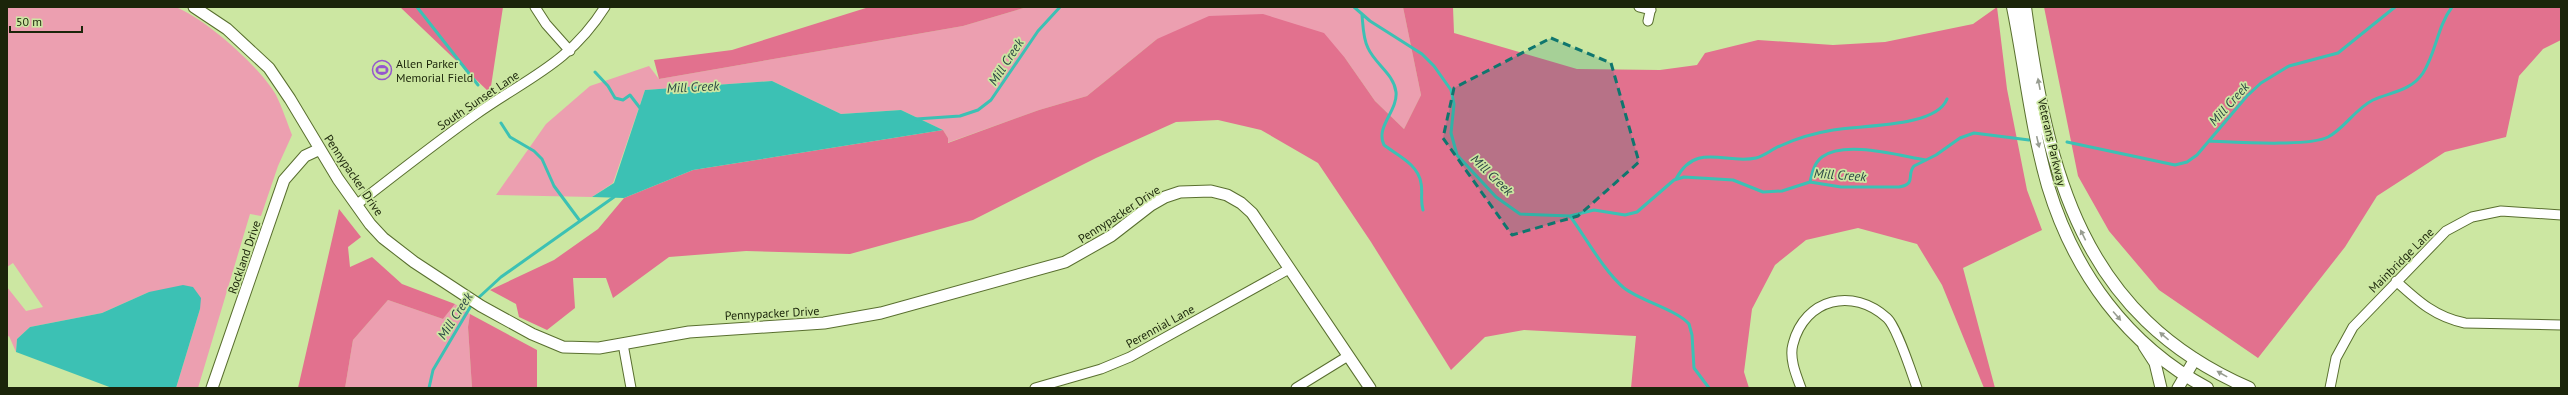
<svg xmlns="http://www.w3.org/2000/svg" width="2568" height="395" viewBox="0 0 2568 395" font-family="'PT Sans',sans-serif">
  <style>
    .green { fill: #ec9fb0 }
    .forest { fill: #e2718e }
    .water { fill: #3cc1b4 }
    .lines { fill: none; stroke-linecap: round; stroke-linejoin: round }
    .stream { stroke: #3cc1b4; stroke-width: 3 }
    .minor-casing { stroke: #596f2f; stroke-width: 11 }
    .tertiary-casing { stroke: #596f2f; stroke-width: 13 }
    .secondary-casing { stroke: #596f2f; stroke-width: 14 }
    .minor { stroke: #fff; stroke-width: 9 }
    .tertiary { stroke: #fff; stroke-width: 11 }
    .secondary { stroke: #fff; stroke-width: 12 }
    .oneway { fill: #989d91 }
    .marked { fill: #0f766e; fill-opacity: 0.2; stroke: #0f766e; stroke-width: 3; stroke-dasharray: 8 5; stroke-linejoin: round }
    .labels { text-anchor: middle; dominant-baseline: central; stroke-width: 3.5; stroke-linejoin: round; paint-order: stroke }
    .poi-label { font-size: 12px; fill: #1b250a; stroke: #cce7a2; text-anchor: start }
    .street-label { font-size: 12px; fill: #1b250a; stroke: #cce7a2 }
    .water-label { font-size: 13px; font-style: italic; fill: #2b4744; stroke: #cce7a2 }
  </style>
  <rect width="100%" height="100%" fill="#cce7a2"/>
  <path class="green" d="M 7,7 L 175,7 C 204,17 261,68 276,95 C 282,107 287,122 292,135 L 278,166 L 261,216 L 250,214 L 198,388 L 176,388 L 200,309 L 149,292 L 102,313 L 30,327 L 17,339 L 16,352 L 9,336 L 7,337 L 7,287 L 26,311 L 43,307 L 13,263 L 7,267 Z
    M 1027,7 L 1403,7 L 1421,95 L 1404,129 L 1375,101 L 1345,58 L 1157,39 L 1087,96 L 1039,110 L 947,143 L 948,138 L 943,130 L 901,110 L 841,114 L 772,81 L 645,90 L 613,183 L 592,197 L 496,195 L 546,124 L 590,86 L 649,66 L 659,79 L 963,26 Z
    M 388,300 L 443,319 L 455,304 L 470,314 L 468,327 L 472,388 L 345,388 L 353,340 Z"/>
  <path class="forest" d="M 400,7 L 503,7 L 490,93 Z
    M 869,7 L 1027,7 L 963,26 L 659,79 L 654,60 L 732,50 Z
    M 1403,7 L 1453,7 L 1454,33 L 1577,69 L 1660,70 L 1697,65 L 1705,53 L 1758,40 L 1833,45 L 1885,42 L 1973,24 L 1997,7 L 2007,89 L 2027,190 L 2042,230 L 1963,268 L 1995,388 L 1984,388 L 1942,285 L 1917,244 L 1858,228 L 1806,240 L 1775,265 L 1752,309 L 1744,372 L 1749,388 L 1631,388 L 1636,336 L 1524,330 L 1485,337 L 1451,370 L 1371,242 L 1318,163 L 1261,130 L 1218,120 L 1176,122 L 1096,158 L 973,220 L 850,254 L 746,251 L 669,257 L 613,298 L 606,278 L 573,278 L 575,308 L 547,330 L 519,317 L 516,304 L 490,290 L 554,260 L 598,229 L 624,198 L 693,170 L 943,130 L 948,138 L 948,143 L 1039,110 L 1087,96 L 1157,39 L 1209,16 L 1263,14 L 1324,33 L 1345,58 L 1375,101 L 1404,129 L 1421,95 Z
    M 2044,7 L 2561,7 L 2561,40 L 2543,49 L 2519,76 L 2506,137 L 2445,152 L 2377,196 L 2345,247 L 2258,358 L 2159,290 L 2109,231 L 2078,176 Z
    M 339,209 L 361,237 L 348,247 L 350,267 L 372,257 L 402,284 L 455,304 L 443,319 L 388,300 L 353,340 L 345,388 L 298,388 Z
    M 470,314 L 537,350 L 537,388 L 472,388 L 468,327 Z"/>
  <path class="water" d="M 772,81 L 841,114 L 901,110 L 943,130 L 693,170 L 624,198 L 592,197 L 614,183 L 645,90 Z
    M 183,285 L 193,287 L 201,298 L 200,309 L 176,388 L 112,388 L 16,352 L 17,339 L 30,327 L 102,313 L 149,292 Z"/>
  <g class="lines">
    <path class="stream" d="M 417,7 L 478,85
      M 1354,7 L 1370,21 L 1422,54 L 1434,66 L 1451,90 L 1454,104 L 1451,133 L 1457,155 L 1496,197 L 1520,214 L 1570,216 L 1594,210 L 1625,215 L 1637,212 L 1674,180 L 1684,177 L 1733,180 L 1763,192 L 1782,191 L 1810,182 L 1841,187 L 1899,187 C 1917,184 1906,175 1914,166 L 1936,155 L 1960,138 L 1974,133 L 2029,140
      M 1362,15 C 1363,25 1363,39 1368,48 C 1375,64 1394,74 1396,92 C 1398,111 1375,127 1384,145 C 1397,155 1418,164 1421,183 C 1423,193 1420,200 1423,210
      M 595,72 L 608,86 L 615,98 L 623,100 L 630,95 L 640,108
      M 916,119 L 960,116 L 978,110 L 991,100 L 1038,31 L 1060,7
      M 501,123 L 510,137 L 534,151 L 542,159 L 554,186 L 580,221
      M 2209,141 C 2234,142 2308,147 2328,137 C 2345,128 2355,109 2373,100 C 2391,92 2411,91 2423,73 C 2436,53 2437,27 2452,7
      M 2067,142 L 2175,165 L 2187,162 L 2197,155 L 2247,96 L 2261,83 L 2289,66 L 2338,53 L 2395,7
      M 1676,179 C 1696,141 1726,165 1756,158 C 1765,156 1772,149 1780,146 C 1797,138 1815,133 1833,130 C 1859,125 1936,128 1947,99
      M 1810,182 C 1812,173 1814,163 1822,157 C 1845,140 1900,156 1926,160
      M 1570,216 C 1586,238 1604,271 1624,288 C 1641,301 1677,310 1689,324 L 1692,335 L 1694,368 L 1709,388
      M 476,300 L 501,277 L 614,197
      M 429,388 L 433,370 L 472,304"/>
    <g class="minor-casing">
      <path id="minor" d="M 535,7 L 546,24 L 570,51
        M 1639,7 L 1651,10
        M 1648,21 L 1651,7
        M 356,205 C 395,175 434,144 475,115 C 527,78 569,64 605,7
        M 2396,281 C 2418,301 2435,317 2465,323 L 2561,325
        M 623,344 L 631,388
        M 1035,388 L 1101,369 L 1130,357 L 1289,269
        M 1296,388 L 1348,356
        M 1801,388 C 1796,375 1789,358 1793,344 C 1805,298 1853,287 1887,318 C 1897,327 1912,374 1917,388
        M 2330,388 L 2336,358 L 2353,327 L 2446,231 L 2472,217 L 2501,211 L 2561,215"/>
    </g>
    <g class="tertiary-casing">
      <path id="tertiary" d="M 194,7 L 227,29 L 269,68 L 290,99 L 338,179 L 370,224 L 383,238 L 414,262 L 481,306 L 532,334 L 563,347 L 599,348 L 689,332 L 824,323 L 881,313 L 1065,262 L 1111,236 L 1151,205 L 1165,197 L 1180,192 L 1211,191 L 1227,195 L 1241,203 L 1252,213 L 1370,388
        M 2144,346 L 2155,363 L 2161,388
        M 212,388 L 284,180 L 305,156 L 320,149
        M 2178,388 L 2195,359"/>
    </g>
    <g class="secondary-casing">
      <path id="secondary" d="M 2013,7 C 2025,66 2031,127 2048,186 C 2074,272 2127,345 2207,388
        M 2025,7 C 2048,173 2081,315 2249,388"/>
    </g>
    <use href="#minor" class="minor"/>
    <use href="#tertiary" class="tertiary"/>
    <use href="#secondary" class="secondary"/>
  </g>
  <defs><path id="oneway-solid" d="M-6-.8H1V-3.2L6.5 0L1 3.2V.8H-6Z"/></defs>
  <g class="oneway">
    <use href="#oneway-solid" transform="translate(2039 84) rotate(-101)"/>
    <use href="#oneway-solid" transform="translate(2038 142) rotate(77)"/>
    <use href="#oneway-solid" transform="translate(2083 235) rotate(-116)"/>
    <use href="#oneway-solid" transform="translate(2117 316) rotate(49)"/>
    <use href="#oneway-solid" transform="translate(2164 336) rotate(-140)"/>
    <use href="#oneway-solid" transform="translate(2222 374) rotate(-151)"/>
  </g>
  <path class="marked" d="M 1551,38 L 1611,63 L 1639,162 L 1578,216 L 1512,235 L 1443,138 L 1454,88 Z"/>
  <defs>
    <g id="stadium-ring" transform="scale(1)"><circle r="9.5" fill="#cce7a2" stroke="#9557ce" stroke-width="1.5"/><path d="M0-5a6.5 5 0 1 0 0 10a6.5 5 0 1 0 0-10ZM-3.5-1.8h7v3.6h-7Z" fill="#9557ce"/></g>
  </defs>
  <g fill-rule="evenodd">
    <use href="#stadium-ring" x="382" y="70"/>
  </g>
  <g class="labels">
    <g class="poi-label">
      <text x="396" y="63">Allen Parker<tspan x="396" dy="14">Memorial Field</tspan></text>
    </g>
    <g class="street-label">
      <text transform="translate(478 100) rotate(-34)">South Sunset Lane</text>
      <text transform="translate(2052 142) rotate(77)">Veterans Parkway</text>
      <text transform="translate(354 175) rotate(56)">Pennypacker Drive</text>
      <text transform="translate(1119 214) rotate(-33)">Pennypacker Drive</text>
      <text transform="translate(244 257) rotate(-71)">Rockland Drive</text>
      <text transform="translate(2401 260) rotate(-45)">Mainbridge Lane</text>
      <text transform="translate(772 313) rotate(-3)">Pennypacker Drive</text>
      <text transform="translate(1160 326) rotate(-29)">Perennial Lane</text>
    </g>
    <g class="water-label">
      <text transform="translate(1006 62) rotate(-57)">Mill Creek</text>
      <text transform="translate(693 87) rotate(-3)">Mill Creek</text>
      <text transform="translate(2229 104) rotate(-48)">Mill Creek</text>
      <text transform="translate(1492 175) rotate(44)">Mill Creek</text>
      <text transform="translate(1840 175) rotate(4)">Mill Creek</text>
      <text transform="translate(455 316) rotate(-57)">Mill Creek</text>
    </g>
  </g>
  <rect width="2568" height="395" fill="none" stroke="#1b250a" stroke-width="16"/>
  <path d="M10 26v6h72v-6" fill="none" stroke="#1b250a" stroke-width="2"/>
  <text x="16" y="26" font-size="12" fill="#1b250a" stroke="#cce7a2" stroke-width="3" paint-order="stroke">50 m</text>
</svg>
